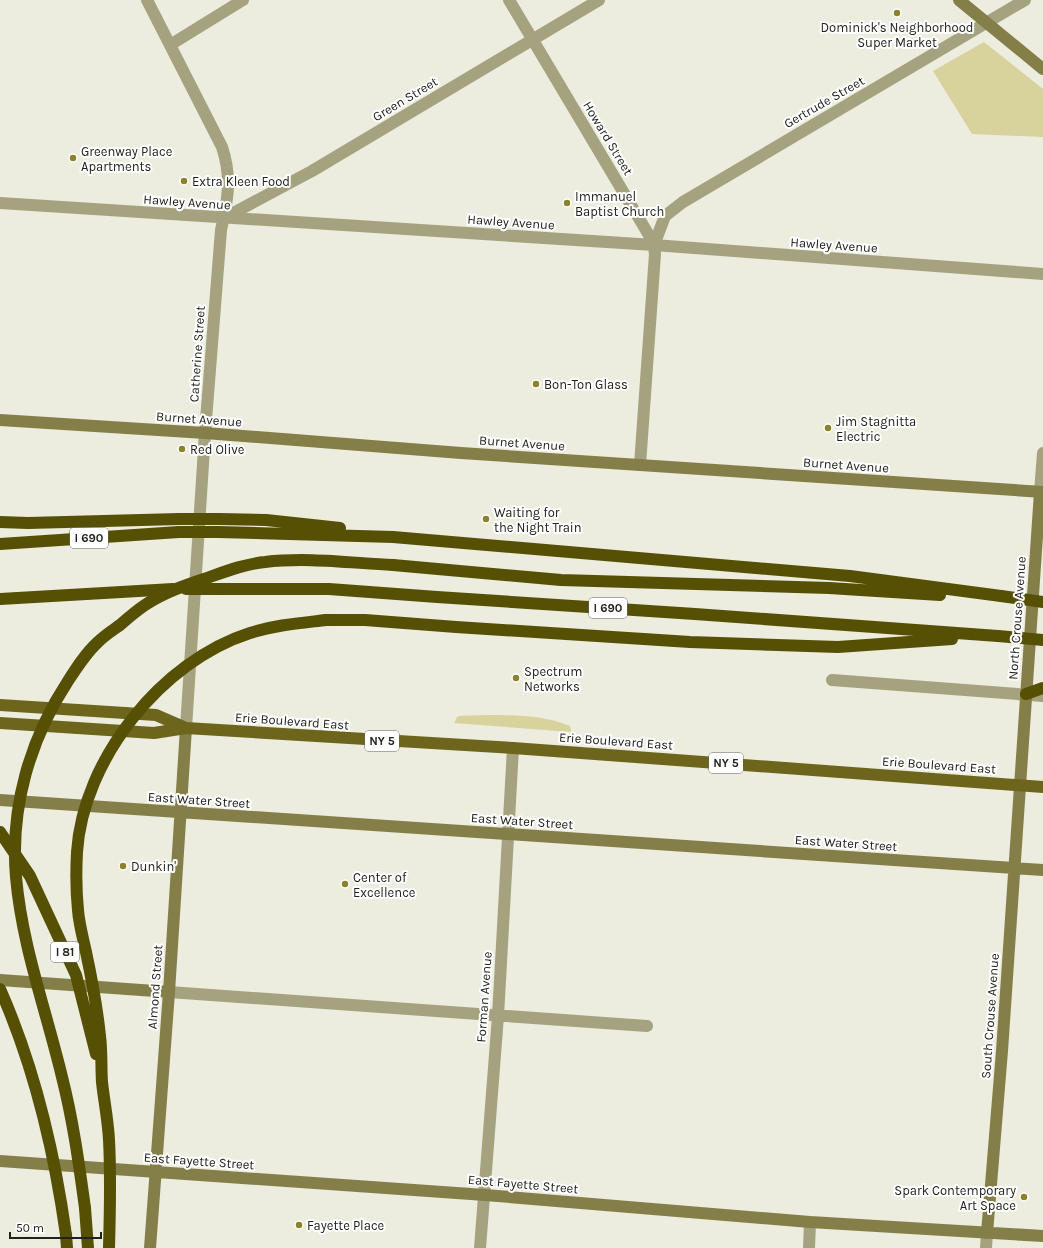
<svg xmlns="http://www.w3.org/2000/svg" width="1043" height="1248" viewBox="0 0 1043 1248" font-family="Karla,sans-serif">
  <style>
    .green { fill: #d8d39d }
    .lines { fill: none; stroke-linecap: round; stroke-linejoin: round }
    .street { stroke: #a5a27f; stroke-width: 12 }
    .secondary { stroke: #847f49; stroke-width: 12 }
    .primary { stroke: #6d651c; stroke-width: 12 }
    .highway { stroke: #565004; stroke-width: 12 }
    .highway-bridge { stroke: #565004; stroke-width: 12 }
    .poi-dot { fill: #8b822a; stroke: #fff; stroke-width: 1.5 }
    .labels { text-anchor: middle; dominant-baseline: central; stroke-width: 4; stroke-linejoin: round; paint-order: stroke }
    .shield { fill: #fff; stroke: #646461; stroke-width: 1 }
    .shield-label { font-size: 12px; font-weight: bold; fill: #22221d }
    .poi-label { font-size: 13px; fill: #22221d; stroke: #fff; text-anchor: start }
    .street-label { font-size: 13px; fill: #22221d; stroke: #fff }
  </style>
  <rect width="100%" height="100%" fill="#ececdf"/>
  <path class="green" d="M 984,42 L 1043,89 L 1043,137 L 972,134 L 933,71 Z
    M 487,715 C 515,715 545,715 570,726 L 571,732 L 454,723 L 457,717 L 459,716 Z"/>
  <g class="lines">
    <path class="street" d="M 147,0 L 222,147 C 232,177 228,200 221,230 L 205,433 L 186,728
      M 509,0 L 653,242 L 655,254 L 640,465
      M 170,45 L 243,0
      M 0,203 L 654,245 L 1043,274
      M 224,218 L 312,171 L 599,0
      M 654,245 L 665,216 L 683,202 L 1025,0
      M 1040,492 L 1043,453
      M 832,680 L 1043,696
      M 169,992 L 647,1026
      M 480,1248 L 498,1016 L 513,748
      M 809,1248 L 810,1222
      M 986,1248 L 987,1233"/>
    <path class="secondary" d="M 959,0 L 1043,69
      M 0,420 L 205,433 L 461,453 L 1043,492
      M 0,800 L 1043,870
      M 0,980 L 169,992
      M 0,1161 L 485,1195 L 810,1222 L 1043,1236
      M 987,1233 L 1002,1051 L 1040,492
      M 150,1248 L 169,992 L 186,728"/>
    <path class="primary" d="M 0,705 L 156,715 L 186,728
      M 0,723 L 154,733 L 186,728 L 513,748 L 1043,787"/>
    <path class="highway" d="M 219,519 L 266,520 L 340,528
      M 0,522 L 28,523 L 179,519
      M 218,532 L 393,537 L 850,576 L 1001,596
      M 0,544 L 179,532
      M 393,565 L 561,580 L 829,588 L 940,595
      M 216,589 L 329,589 L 437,597 L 695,614 L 998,636
      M 0,599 L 173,589
      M 326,620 L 365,620 L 456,627 L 690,642 L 838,647 L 952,639
      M 1026,694 L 1043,688
      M 85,1208 L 88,1248
      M 66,1235 L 67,1248"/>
    <path class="highway-bridge" d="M 179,519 L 219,519
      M 179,532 L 218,532
      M 186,589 L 216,589
      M 1001,596 L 1043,602
      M 998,636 L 1043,640
      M 0,832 L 30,876 L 76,975 L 96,1054
      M 0,989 C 35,1068 54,1149 66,1235
      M 85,1208 C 79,1164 73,1120 62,1077 C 46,1010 22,946 16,877 C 10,807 30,739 68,681 C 77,667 86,653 98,642 C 105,635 113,630 120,625 C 128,618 136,611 145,605 C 163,593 183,586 204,579 C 224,572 244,564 265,562 C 307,557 351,563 393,565
      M 109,1248 C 110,1212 111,1176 109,1140 C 108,1120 104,1101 102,1082 C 101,1067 102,1051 100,1036 C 97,1007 92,980 86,952 C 83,938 79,924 78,910 C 76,891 76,871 77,852 C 83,759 162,661 250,633 C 275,625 301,623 326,620"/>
  </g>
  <g class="poi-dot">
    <circle cx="897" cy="13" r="4"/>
    <circle cx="73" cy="158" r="4"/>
    <circle cx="184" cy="181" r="4"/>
    <circle cx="567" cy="203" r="4"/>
    <circle cx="536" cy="384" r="4"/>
    <circle cx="828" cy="428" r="4"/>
    <circle cx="182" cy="449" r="4"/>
    <circle cx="486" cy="519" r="4"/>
    <circle cx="516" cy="678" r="4"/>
    <circle cx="123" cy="866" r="4"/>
    <circle cx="345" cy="884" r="4"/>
    <circle cx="1024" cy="1197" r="4"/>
    <circle cx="299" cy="1225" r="4"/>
  </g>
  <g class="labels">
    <g class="shield">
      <rect x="70" y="528" width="38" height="20" rx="3"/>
      <rect x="589" y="598" width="38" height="20" rx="3"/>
      <rect x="365" y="731" width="34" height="20" rx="3"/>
      <rect x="709" y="753" width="34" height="20" rx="3"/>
      <rect x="51" y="942" width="28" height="20" rx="3"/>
    </g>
    <g class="shield-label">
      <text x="89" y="538">I 690</text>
      <text x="608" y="608">I 690</text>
      <text x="382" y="741">NY 5</text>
      <text x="726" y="763">NY 5</text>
      <text x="65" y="952">I 81</text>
    </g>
    <g class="poi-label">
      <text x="897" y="27" text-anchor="middle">Dominick's Neighborhood<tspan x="897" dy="15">Super Market</tspan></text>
      <text x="81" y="151">Greenway Place<tspan x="81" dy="15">Apartments</tspan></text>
      <text x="192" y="181">Extra Kleen Food</text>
      <text x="575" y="196">Immanuel<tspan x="575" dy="15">Baptist Church</tspan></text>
      <text x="544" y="384">Bon-Ton Glass</text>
      <text x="836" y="421">Jim Stagnitta<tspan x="836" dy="15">Electric</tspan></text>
      <text x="190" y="449">Red Olive</text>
      <text x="494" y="512">Waiting for<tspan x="494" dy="15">the Night Train</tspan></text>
      <text x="524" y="671">Spectrum<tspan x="524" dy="15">Networks</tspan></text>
      <text x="131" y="866">Dunkin'</text>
      <text x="353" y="877">Center of<tspan x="353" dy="15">Excellence</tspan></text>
      <text x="1016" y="1190" text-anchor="end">Spark Contemporary<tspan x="1016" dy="15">Art Space</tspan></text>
      <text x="307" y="1225">Fayette Place</text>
    </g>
    <g class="street-label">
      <text transform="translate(405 99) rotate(-31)">Green Street</text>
      <text transform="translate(824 102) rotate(-30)">Gertrude Street</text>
      <text transform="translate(608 138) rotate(59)">Howard Street</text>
      <text transform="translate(187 202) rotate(4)">Hawley Avenue</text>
      <text transform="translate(511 222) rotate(4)">Hawley Avenue</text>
      <text transform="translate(834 245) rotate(4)">Hawley Avenue</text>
      <text transform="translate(197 354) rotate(-86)">Catherine Street</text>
      <text transform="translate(199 419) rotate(4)">Burnet Avenue</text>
      <text transform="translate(522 443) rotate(4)">Burnet Avenue</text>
      <text transform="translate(846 465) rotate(4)">Burnet Avenue</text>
      <text transform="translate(1017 618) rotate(-86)">North Crouse Avenue</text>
      <text transform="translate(292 721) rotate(4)">Erie Boulevard East</text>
      <text transform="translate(616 741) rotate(4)">Erie Boulevard East</text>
      <text transform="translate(939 765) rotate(4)">Erie Boulevard East</text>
      <text transform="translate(199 800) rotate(4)">East Water Street</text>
      <text transform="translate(522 821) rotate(4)">East Water Street</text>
      <text transform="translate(846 843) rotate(4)">East Water Street</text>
      <text transform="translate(155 987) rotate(-86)">Almond Street</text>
      <text transform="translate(484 997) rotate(-86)">Forman Avenue</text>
      <text transform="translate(990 1016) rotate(-86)">South Crouse Avenue</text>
      <text transform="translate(199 1161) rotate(4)">East Fayette Street</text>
      <text transform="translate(523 1184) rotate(5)">East Fayette Street</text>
    </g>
  </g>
  <path d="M10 1232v6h91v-6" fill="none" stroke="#22221d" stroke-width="2"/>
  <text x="16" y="1232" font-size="12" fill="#22221d" stroke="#ffffff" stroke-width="3" paint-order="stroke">50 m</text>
</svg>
